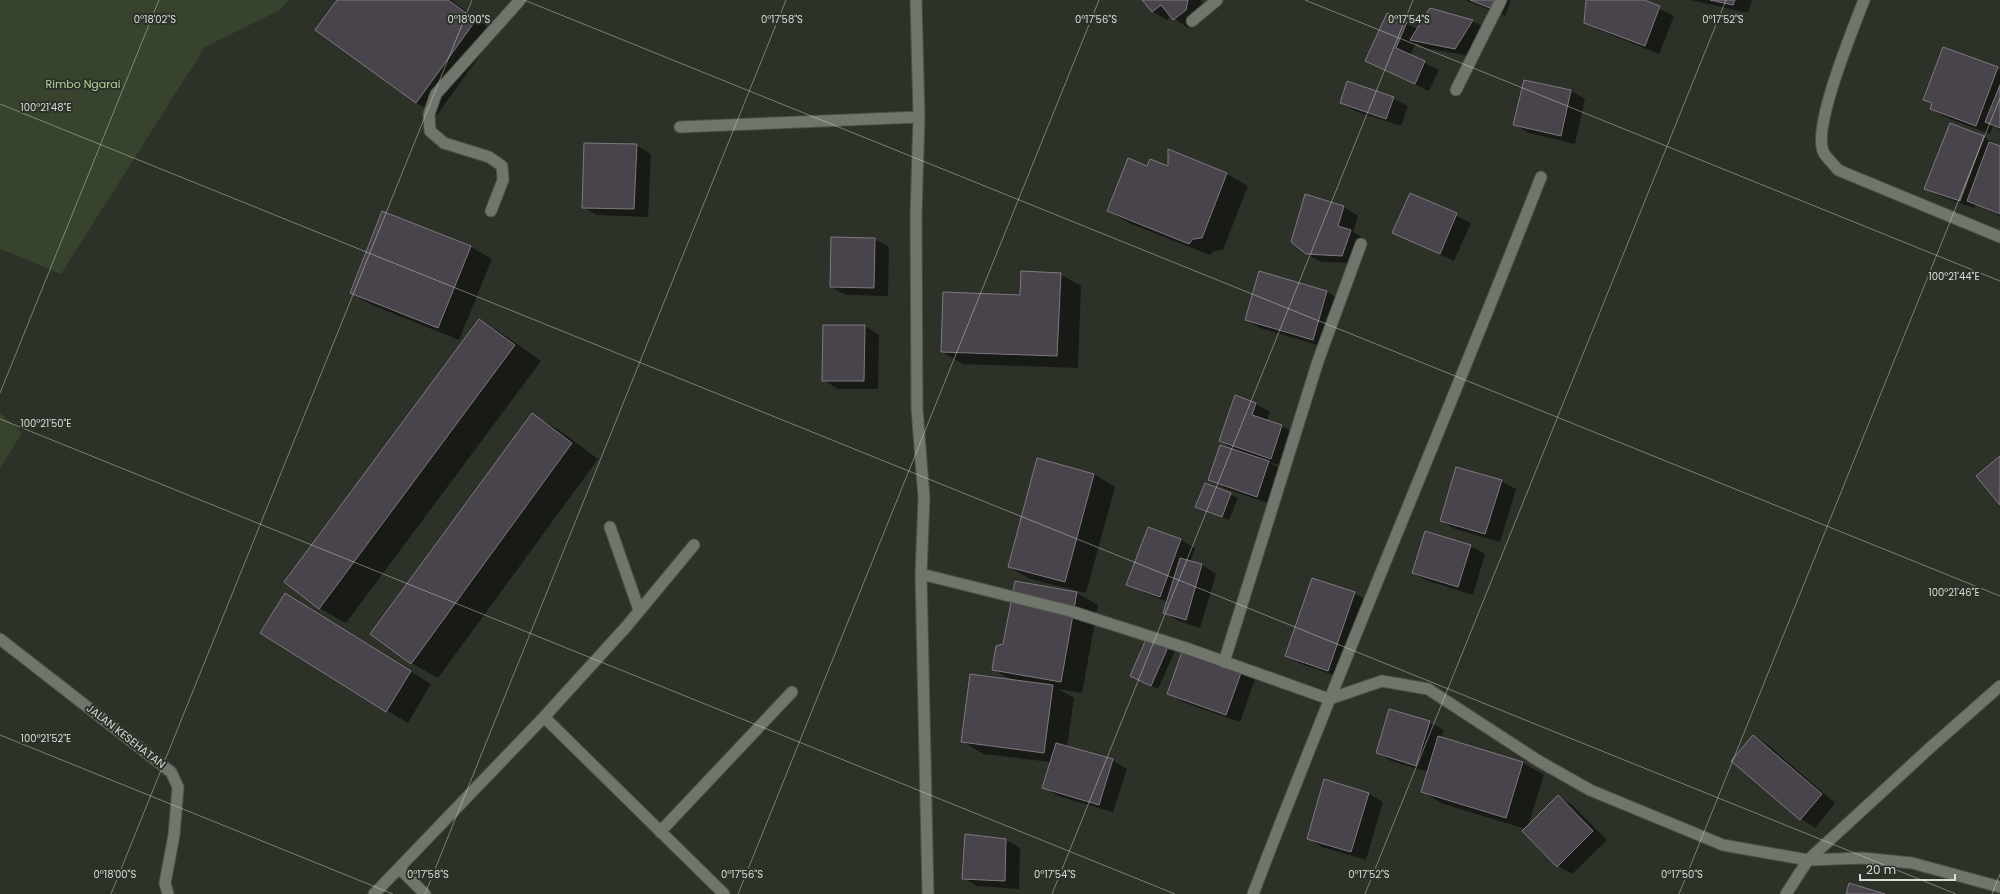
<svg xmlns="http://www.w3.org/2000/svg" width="2000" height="894" viewBox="0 0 2000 894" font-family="Poppins,sans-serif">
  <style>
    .green { fill: #37432c }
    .shadow { fill: #0007 }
    .building { fill: #49434b; stroke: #7f7881 }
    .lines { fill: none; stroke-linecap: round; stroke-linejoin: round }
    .minor-casing { stroke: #4c5049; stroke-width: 13 }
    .tertiary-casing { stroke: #4c5049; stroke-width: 13 }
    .minor { stroke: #70766c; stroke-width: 11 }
    .tertiary { stroke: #70766c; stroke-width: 11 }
    .ticks { fill: none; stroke: #d9dcd7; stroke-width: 1; stroke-opacity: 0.45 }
    .labels { text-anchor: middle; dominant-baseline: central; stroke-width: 4; stroke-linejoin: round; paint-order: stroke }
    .park-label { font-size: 11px; fill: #b1d296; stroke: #2d3229 }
    .street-label { font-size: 11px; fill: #d9dcd7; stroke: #2d3229 }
    .ticks-label { font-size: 10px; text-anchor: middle; fill: #d9dcd7; stroke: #2d3229; stroke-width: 4; stroke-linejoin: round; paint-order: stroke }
  </style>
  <rect width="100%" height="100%" fill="#2d3229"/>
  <path class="green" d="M 0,0 L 289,0 L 280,10 L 205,47 L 61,274 L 0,249 Z
    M 0,413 L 22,433 L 0,468 Z"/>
  <path class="shadow" d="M 338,0 L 451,0 L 496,33 L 437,115 L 416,103 L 316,30 Z
    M 1143,0 L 1200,0 L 1203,3 L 1200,18 L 1188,28 L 1171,16 L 1167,20 L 1153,12 Z
    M 1465,0 L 1511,0 L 1505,16 Z
    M 1587,0 L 1641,0 L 1674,16 L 1659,54 L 1599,30 L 1585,22 Z
    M 1691,0 L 1752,0 L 1748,13 Z
    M 1431,9 L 1473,21 L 1487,30 L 1470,56 L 1425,48 L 1416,43 L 1410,56 L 1439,70 L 1429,91 L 1366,61 L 1387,15 L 1418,29 Z
    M 1944,48 L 2000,70 L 2000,130 L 1993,126 L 1990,134 L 1945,117 L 1931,109 L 1932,104 L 1924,100 Z
    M 1524,81 L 1571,91 L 1585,99 L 1575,144 L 1529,133 L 1515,125 Z
    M 1393,98 L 1408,106 L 1401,126 L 1355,111 L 1341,103 Z
    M 1951,125 L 1984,137 L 2000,147 L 2000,216 L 1976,205 L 1974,208 L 1940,196 L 1925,188 Z
    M 636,145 L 651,154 L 648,217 L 597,215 L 583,207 Z
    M 1169,151 L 1227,174 L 1248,186 L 1223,250 L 1214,251 L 1210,255 L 1129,223 L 1108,211 L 1148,167 L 1169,167 Z
    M 1410,194 L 1471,223 L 1454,261 L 1393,233 Z
    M 1306,195 L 1344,207 L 1358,216 L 1353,232 L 1365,239 L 1357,263 L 1321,262 L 1306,254 Z
    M 874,239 L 889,247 L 888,296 L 846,295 L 831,287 Z
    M 471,247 L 492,259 L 459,340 L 372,305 L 351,293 Z
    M 1260,272 L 1327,292 L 1341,300 L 1327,348 L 1260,328 L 1246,320 Z
    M 1060,274 L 1081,286 L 1078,368 L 963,364 L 942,352 L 1021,296 Z
    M 480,320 L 506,336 L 541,361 L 346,623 L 319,608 Z
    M 865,326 L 879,335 L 878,389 L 838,389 L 823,380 Z
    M 1235,396 L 1256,404 L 1270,412 L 1267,421 L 1282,426 L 1296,434 L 1285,467 L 1267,461 L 1283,470 L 1271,504 L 1224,488 L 1210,479 L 1238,451 L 1220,441 Z
    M 532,415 L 559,430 L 598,459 L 438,678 L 411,663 Z
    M 1094,474 L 1115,487 L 1086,593 L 1030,579 L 1009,567 Z
    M 1501,481 L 1516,489 L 1500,542 L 1455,529 L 1441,521 Z
    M 1206,484 L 1238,498 L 1229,520 L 1196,507 Z
    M 1181,540 L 1195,548 L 1190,562 L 1202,565 L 1216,574 L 1200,628 L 1179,621 L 1165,613 L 1168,602 L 1142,592 L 1127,584 Z
    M 1471,546 L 1485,554 L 1473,595 L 1428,581 L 1413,573 Z
    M 1075,592 L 1098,605 L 1082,693 L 1058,689 L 1074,698 L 1067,747 L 1112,760 L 1127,769 L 1113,812 L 1058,796 L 1043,787 L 1051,762 L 983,754 L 962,741 L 1014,681 L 993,669 L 1004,645 Z
    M 1354,593 L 1369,601 L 1342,678 L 1301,664 L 1286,655 Z
    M 306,606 L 431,684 L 408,723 L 261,633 Z
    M 1168,647 L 1175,651 L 1158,689 L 1138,680 Z
    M 1241,671 L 1255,679 L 1240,722 L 1183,702 L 1168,693 Z
    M 1429,722 L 1444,730 L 1441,738 L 1523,763 L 1544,775 L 1528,826 L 1558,796 L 1572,805 L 1607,840 L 1572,874 L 1558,866 L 1526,829 L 1443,804 L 1423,792 L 1428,772 L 1391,761 L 1377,753 Z
    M 1753,736 L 1768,745 L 1835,803 L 1815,828 L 1801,819 Z
    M 1369,794 L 1383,802 L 1366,860 L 1322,847 L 1308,838 Z
    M 1006,840 L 1020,848 L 1019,889 L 977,886 L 963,878 Z"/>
  <path class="building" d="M 337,0 L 448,0 L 476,20 L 416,103 L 315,30 Z
    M 1142,0 L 1188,0 L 1186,10 L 1173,20 L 1161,5 L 1152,12 Z
    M 1470,0 L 1494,0 L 1490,8 Z
    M 1586,0 L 1644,0 L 1660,6 L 1645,46 L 1584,23 Z
    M 1710,0 L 1735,0 L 1733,5 Z
    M 1430,8 L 1473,20 L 1455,49 L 1410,40 Z
    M 1387,13 L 1407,22 L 1396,48 L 1425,61 L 1415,84 L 1365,61 Z
    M 1943,47 L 1998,67 L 1976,126 L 1930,109 L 1932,103 L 1923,100 Z
    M 1524,80 L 1571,90 L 1561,136 L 1513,125 Z
    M 1347,81 L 1394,97 L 1386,119 L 1340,103 Z
    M 2000,85 L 2000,128 L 1985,122 Z
    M 1950,123 L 1984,136 L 1960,201 L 1924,189 Z
    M 1989,142 L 2000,146 L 2000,214 L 1967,201 Z
    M 584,143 L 637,144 L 634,209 L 582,208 Z
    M 1168,149 L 1227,173 L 1202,238 L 1193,239 L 1189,244 L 1107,211 L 1128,158 L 1147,166 L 1150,159 L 1168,166 Z
    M 1410,193 L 1457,213 L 1440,254 L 1392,233 Z
    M 1305,194 L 1344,206 L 1338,226 L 1351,230 L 1342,256 L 1306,254 L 1291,242 Z
    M 382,211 L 471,246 L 438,328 L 350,293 Z
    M 831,237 L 875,238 L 874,288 L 830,287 Z
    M 1021,271 L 1061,273 L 1057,356 L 941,352 L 943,292 L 1020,295 Z
    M 1259,271 L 1327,291 L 1313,340 L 1245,320 Z
    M 479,319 L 515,345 L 319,609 L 284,582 Z
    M 823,325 L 865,325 L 864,381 L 822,381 Z
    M 1235,395 L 1256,403 L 1252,415 L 1282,425 L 1271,459 L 1219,441 Z
    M 532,413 L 572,443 L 411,664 L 370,634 Z
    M 1220,445 L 1269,461 L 1257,497 L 1208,480 Z
    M 2000,456 L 2000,505 L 1976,476 Z
    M 1037,458 L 1094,474 L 1065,582 L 1008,567 Z
    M 1456,467 L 1502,480 L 1485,534 L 1440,521 Z
    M 1205,483 L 1231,493 L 1222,517 L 1195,507 Z
    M 1148,527 L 1181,539 L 1160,597 L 1126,585 Z
    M 1425,531 L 1471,545 L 1458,587 L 1412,573 Z
    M 1180,558 L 1202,564 L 1186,620 L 1163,613 Z
    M 1312,578 L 1355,592 L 1328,671 L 1285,656 Z
    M 1015,581 L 1077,592 L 1061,682 L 992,670 L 996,646 L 1003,644 Z
    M 285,593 L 411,671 L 386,712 L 260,633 Z
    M 1147,637 L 1168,647 L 1151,686 L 1130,676 Z
    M 1183,649 L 1242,670 L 1226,715 L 1167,694 Z
    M 970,674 L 1053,685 L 1044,753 L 961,742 Z
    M 1389,709 L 1430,721 L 1416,766 L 1376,753 Z
    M 1753,735 L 1822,794 L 1800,820 L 1731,761 Z
    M 1438,736 L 1523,762 L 1506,818 L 1421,792 Z
    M 1056,743 L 1113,759 L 1099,805 L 1042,788 Z
    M 1324,779 L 1369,793 L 1351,852 L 1307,839 Z
    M 1558,795 L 1593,831 L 1557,867 L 1522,831 Z
    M 965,834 L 1006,839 L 1005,881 L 962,879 Z
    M 1849,883 L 1885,894 L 1846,894 Z"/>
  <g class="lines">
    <g class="minor-casing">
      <path id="minor" d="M 916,0 L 919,117 L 916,215 L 917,409 L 924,498 L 921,574 L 928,894
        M 1864,0 C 1853,29 1813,125 1823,151 C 1825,157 1834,164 1838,170 L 2000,237
        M 1192,21 L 1217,0
        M 1456,90 L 1501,0
        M 680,127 L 919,117
        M 491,211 L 503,180 L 502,166 L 489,157 L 444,143 L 430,131 L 429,114 L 436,94 L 520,0
        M 610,527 L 639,610
        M 921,574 L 1070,611 L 1189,649 L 1329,699 L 1382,681 L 1428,689 L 1537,760 L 1590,790 L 1723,845 L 1808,860 L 1862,858 L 1912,863 L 2000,887
        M 0,639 L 171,772 L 178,787 L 174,835 L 165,883 L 168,894
        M 1224,662 L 1318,361 L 1361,244
        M 544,717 L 724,894
        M 660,832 L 792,692
        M 400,869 L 425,894
        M 374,894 L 544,717 L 626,627 L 694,545
        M 1253,894 C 1345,653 1447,417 1541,177"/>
    </g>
    <g class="tertiary-casing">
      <path id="tertiary" d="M 1786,894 L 1808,860 L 1932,746 L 2000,686"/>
    </g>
    <use href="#minor" class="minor"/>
    <use href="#tertiary" class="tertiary"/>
  </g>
  <path class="ticks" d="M 524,0 L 2000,596M 1305,0 L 2000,281M 0,104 L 1956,894M 0,393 L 159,0M 0,419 L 1175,894M 0,735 L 393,894M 111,894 L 472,0M 425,894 L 786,0M 738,894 L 1099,0M 1052,894 L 1413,0M 1365,894 L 1726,0M 1679,894 L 2000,98M 1992,894 L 2000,874"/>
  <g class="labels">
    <g class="park-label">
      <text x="83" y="84">Rimbo Ngarai</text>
    </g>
    <g class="street-label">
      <text transform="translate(126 736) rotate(38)">JALAN KESEHATAN</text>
    </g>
  </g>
  <g class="ticks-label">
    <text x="155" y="23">0°18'02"S</text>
    <text x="782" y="23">0°17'58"S</text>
    <text x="1409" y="23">0°17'54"S</text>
    <text x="1723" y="23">0°17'52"S</text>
    <text x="469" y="23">0°18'00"S</text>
    <text x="1096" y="23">0°17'56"S</text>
    <text x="46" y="111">100°21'48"E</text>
    <text x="1954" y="280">100°21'44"E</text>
    <text x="46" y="427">100°21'50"E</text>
    <text x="1954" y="596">100°21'46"E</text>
    <text x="46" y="742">100°21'52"E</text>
    <text x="115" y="878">0°18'00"S</text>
    <text x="428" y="878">0°17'58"S</text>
    <text x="742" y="878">0°17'56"S</text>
    <text x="1055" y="878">0°17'54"S</text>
    <text x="1369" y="878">0°17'52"S</text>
    <text x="1682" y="878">0°17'50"S</text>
  </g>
  <path d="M1860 874v6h95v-6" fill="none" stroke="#d9dcd7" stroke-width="2"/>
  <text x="1866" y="874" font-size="12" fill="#d9dcd7" stroke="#2d3229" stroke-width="3" paint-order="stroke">20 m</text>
</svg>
